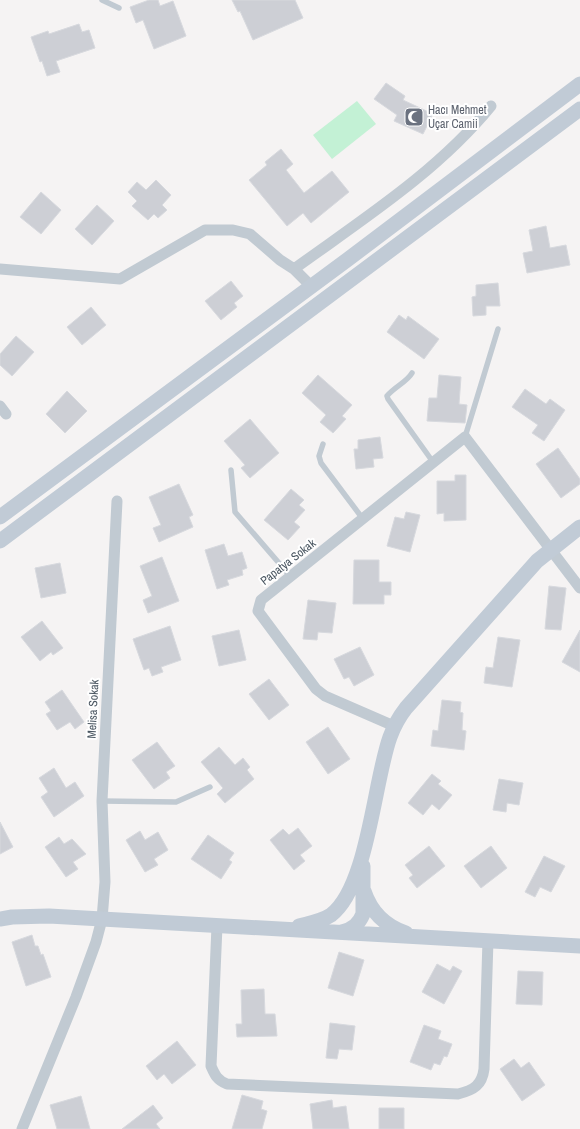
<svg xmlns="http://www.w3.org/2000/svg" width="580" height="1129" viewBox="0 0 580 1129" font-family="'Archivo Narrow',sans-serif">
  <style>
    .green { fill: #c3f1d5 }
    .building { fill: #cdcfd5; stroke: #d7d9de }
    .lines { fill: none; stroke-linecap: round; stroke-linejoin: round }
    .lane { stroke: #c1cad2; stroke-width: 5.5 }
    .street { stroke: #c1cad2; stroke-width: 11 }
    .secondary { stroke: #c1cbd6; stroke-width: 15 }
    .labels { text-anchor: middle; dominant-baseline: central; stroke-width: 4; stroke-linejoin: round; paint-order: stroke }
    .worship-label { font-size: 12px; fill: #5b616d; stroke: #fff; text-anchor: start }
    .street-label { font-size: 12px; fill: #4a5661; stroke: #fff }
  </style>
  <rect width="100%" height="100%" fill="#f5f3f3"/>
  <path class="green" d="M 357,101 L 376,124 L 332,159 L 313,135 Z"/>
  <path class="building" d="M 149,0 L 158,0 L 160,6 L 173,1 L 186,36 L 154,49 L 143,20 L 136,23 L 130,7 Z
    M 232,0 L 295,0 L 303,18 L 253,40 L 240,11 L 238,12 Z
    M 79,24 L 82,32 L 89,30 L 95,48 L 56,61 L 60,72 L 47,76 L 42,61 L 40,62 L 31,37 L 48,31 L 49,34 Z
    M 386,83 L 405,96 L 403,100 L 433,114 L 423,134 L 394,121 L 397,115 L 374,99 Z
    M 281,149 L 293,164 L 286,170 L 304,193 L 332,171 L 349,192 L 311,223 L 303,213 L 287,226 L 249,180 L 267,165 L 265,162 Z
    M 156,180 L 171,195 L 162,205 L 167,210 L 158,218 L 154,214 L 148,220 L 132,206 L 137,201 L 128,192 L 137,182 L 146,190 Z
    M 41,192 L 61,210 L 41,234 L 20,217 Z
    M 97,205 L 114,221 L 92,245 L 75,229 Z
    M 546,226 L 550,248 L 566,245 L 570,265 L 527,273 L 523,253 L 533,251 L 529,230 Z
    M 231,281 L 243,296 L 234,303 L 237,307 L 221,320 L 205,301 Z
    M 498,283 L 500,306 L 486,306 L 486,315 L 473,316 L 472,297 L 476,296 L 476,285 Z
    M 91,307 L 106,325 L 82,345 L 67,327 Z
    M 399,315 L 406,320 L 408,316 L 439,339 L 424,359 L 387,332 Z
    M 16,336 L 34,352 L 12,376 L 0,365 L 0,354 Z
    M 318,375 L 352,405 L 342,416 L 346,419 L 333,433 L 320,422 L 326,415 L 302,393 Z
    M 439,375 L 461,377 L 459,404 L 467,405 L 465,423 L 427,421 L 429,398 L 437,398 Z
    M 525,389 L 546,404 L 550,399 L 565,410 L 544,441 L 532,433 L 538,425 L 512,407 Z
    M 67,391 L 87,411 L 65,433 L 46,414 Z
    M 250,419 L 279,453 L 250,478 L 241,468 L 245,465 L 224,441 Z
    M 380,437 L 383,458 L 373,459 L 374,467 L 356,469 L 354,449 L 358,449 L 358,440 Z
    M 558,448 L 580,479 L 580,484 L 561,498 L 536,464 Z
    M 455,475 L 466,475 L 466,520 L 444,521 L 444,513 L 437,514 L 437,481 L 455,481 Z
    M 179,484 L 193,515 L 189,517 L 193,527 L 159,542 L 153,528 L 161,525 L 149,497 Z
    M 291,489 L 304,500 L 299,505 L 305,510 L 294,522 L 300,527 L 288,540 L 264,520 Z
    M 406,512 L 420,515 L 410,552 L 387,546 L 395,517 L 404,519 Z
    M 224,544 L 228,556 L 242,552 L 247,568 L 242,570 L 243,575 L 227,580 L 229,585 L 217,589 L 205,550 Z
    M 162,557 L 179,601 L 148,613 L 143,600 L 152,596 L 140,566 Z
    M 354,560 L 379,560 L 379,582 L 391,582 L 391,595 L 384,595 L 384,604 L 353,604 Z
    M 60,563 L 66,593 L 41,598 L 35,568 Z
    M 549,586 L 566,588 L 561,630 L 545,629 Z
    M 308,600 L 336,603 L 332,633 L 318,632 L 317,640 L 303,639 Z
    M 42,621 L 63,648 L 53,655 L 51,652 L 40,661 L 21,637 Z
    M 170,626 L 181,660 L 161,667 L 163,672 L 152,676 L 149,668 L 144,670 L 133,639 Z
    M 239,630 L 246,660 L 219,666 L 212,636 Z
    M 580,630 L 580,672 L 562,662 Z
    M 498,637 L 520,640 L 512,687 L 484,683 L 486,667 L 493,668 Z
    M 360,647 L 374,675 L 354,686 L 349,677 L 344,679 L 334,659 Z
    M 269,679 L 289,705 L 269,720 L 249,694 Z
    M 62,690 L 84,722 L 75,729 L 70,722 L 57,730 L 46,714 L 51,711 L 45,702 Z
    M 442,700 L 461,702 L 460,712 L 463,713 L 462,730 L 466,731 L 464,750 L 431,746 L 433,730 L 438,731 Z
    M 328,727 L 350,759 L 328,774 L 306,742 Z
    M 157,742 L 175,766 L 166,772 L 170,778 L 154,789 L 132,760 Z
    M 219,747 L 235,765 L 243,758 L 250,767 L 247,770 L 254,779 L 225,803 L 217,794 L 223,788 L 201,762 Z
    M 54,768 L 66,788 L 75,782 L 84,796 L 54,817 L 41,797 L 48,792 L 39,778 Z
    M 432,774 L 441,781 L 438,784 L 452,795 L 439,810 L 432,804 L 423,815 L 408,803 Z
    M 499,779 L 523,783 L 519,805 L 507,803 L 506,812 L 493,810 Z
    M 0,822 L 13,847 L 0,854 Z
    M 298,828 L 312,846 L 300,855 L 305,861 L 294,870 L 270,840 L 283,829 L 289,835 Z
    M 140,831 L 145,840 L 158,832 L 168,850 L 154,859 L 158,865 L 145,872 L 126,840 Z
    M 208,835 L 234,853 L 229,860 L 232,862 L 221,879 L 191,859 Z
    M 59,837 L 64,844 L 72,839 L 86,854 L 73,862 L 78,869 L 66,877 L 45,847 Z
    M 429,846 L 445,866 L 417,888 L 409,878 L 413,875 L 405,865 Z
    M 491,846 L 507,868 L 481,888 L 464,866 Z
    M 544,856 L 565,866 L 551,892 L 540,887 L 535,897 L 525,892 Z
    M 32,935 L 35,946 L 38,946 L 41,955 L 43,954 L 51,977 L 26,986 L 12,942 Z
    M 339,952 L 364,960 L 353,996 L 328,988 Z
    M 437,964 L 450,971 L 453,966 L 462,971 L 444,1004 L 422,992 Z
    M 518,971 L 543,972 L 542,1005 L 516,1004 Z
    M 264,989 L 265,1014 L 275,1014 L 277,1036 L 237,1037 L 236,1024 L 242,1024 L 241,990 Z
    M 330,1023 L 355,1026 L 352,1050 L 339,1049 L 337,1059 L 326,1058 Z
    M 424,1025 L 441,1031 L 438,1039 L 452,1044 L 447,1057 L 444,1056 L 440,1065 L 434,1063 L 431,1070 L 410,1062 Z
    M 177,1041 L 196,1065 L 172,1084 L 164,1074 L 157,1080 L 146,1066 Z
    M 514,1059 L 521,1068 L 529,1062 L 545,1085 L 522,1101 L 500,1069 Z
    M 242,1095 L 263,1101 L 261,1109 L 267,1111 L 262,1129 L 232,1129 Z
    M 81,1096 L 90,1129 L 57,1129 L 50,1105 Z
    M 332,1100 L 333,1108 L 346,1106 L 349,1129 L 313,1129 L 310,1104 Z
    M 153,1105 L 163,1118 L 156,1124 L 160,1129 L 122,1129 Z
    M 379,1108 L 404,1108 L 404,1129 L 379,1129 Z"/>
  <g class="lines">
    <path class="lane" d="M 102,0 L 119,8
      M 412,373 C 407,382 394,387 387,396 L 388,399 L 433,462
      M 465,437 L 498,329
      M 323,444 L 319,456 L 321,463 L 363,519
      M 231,470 L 235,512 L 291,577
      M 102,801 L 176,802 L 210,787"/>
    <path class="street" d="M 0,269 L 120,279 L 205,230 L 233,230 L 250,234 L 280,260 L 294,269 L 311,286
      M 294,269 C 363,219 437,172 491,106
      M 0,406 L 6,414
      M 394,726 L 325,696 L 316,689 L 258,611 L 261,600 L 465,437 L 580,588
      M 217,926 L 211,1066 C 215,1075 217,1080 227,1084 L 458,1094 C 474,1090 482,1085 484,1069 L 488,940
      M 22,1129 L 76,997 L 96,942 L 102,919 L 105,882 L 102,801 L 117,501"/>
    <path class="secondary" d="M 0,517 L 347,260 L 580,84
      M 0,541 L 580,109
      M 364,891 C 371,912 385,926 406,933
      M 0,919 L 12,917 L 49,916 L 580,946
      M 299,926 C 310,923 322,921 331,915 C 368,887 374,781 390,737 C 394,726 399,717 406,708 L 537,561 L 580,527
      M 342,932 C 353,929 359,924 363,914 L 363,866"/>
  </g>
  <defs>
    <g id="mosque-square" transform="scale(1)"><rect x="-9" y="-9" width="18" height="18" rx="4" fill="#6b7280" stroke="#fff"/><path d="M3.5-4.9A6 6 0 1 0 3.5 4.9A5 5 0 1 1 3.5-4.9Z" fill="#fff"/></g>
  </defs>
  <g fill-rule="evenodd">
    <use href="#mosque-square" x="414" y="117"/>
  </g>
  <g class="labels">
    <g class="worship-label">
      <text x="428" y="110">Hacı Mehmet<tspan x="428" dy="14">Uçar Camii</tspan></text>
    </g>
    <g class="street-label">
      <text transform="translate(288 562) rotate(-38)">Papatya Sokak</text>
      <text transform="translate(93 709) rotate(-87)">Melisa Sokak</text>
    </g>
  </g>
</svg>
